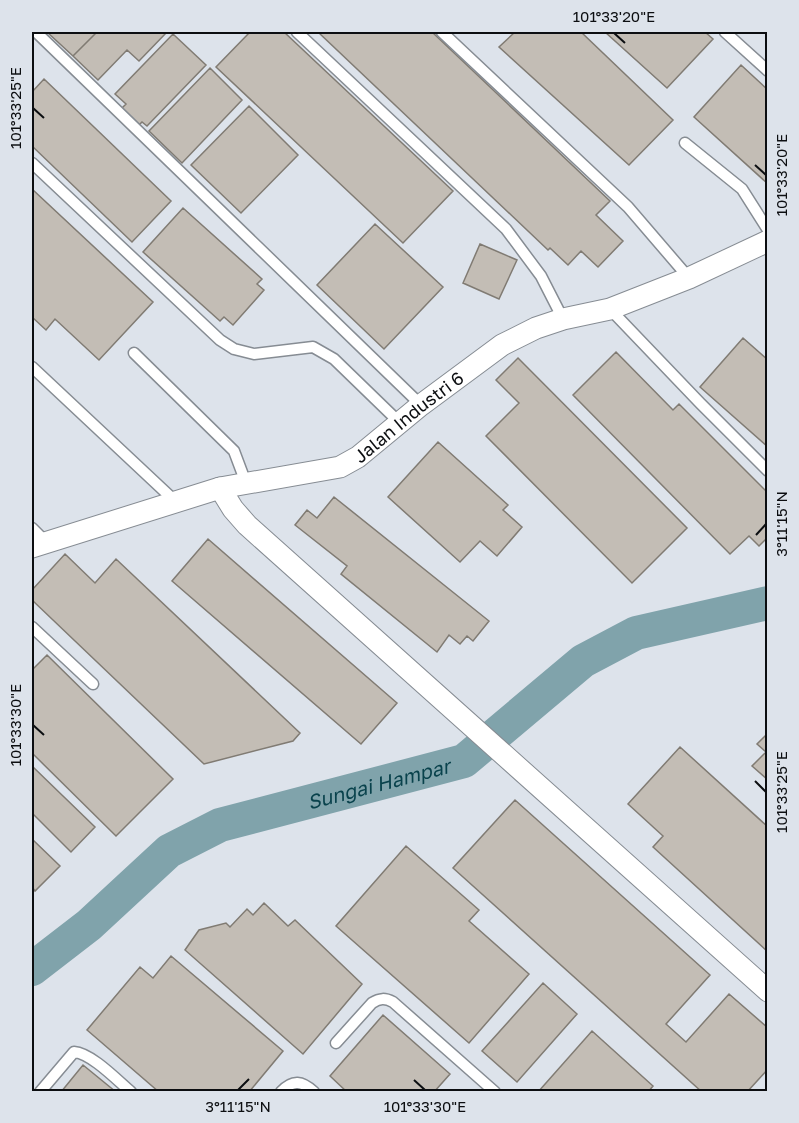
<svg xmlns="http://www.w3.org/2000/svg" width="799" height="1123" viewBox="0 0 799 1123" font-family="'Golos Text',sans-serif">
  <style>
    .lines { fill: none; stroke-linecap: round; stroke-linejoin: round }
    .river { stroke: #80a3ab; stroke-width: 34 }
    .building { fill: #c3bdb5; stroke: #807b73; stroke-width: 1.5 }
    .service-casing { stroke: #868c93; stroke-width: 13 }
    .minor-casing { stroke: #868c93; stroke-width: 23 }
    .service { stroke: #fff; stroke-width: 10 }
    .minor { stroke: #fff; stroke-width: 21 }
    .ticks { fill: none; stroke: #0c0e11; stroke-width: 2 }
    .labels { text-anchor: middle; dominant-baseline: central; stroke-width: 4.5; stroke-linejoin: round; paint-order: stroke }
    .street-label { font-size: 18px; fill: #0c0e11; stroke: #dde3eb }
    .water-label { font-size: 20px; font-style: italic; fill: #09424c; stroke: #dde3eb }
    .neatline { fill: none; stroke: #0c0e11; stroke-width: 2 }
    .ticks-label { font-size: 15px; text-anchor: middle; fill: #0c0e11 }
  </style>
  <rect width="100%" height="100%" fill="#dde3eb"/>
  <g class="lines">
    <path class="river" id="s1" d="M 32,969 L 89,925 L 169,851 L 220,825 L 464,761 L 583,661 L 636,633 L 768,603"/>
  </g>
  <path class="building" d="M 47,32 L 97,32 L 73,56 Z
    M 97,32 L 167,32 L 139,61 L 127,50 L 98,80 L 73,56 Z
    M 250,32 L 284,32 L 453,191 L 403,243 L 216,67 Z
    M 318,32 L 432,32 L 610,201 L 596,215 L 623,241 L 598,267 L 581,251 L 568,265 L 550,248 L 548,250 Z
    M 515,32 L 581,32 L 673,120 L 629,165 L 499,47 Z
    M 605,32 L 705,32 L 713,39 L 667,88 Z
    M 173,34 L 206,65 L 147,126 L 142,122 L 138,126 L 121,109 L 126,104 L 115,94 Z
    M 741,65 L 768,90 L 768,184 L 694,117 Z
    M 210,68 L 242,100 L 182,163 L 149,131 Z
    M 44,79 L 171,201 L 132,242 L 32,146 L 32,92 Z
    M 249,106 L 298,155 L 241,213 L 191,165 Z
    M 32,189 L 153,302 L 99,360 L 55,319 L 46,330 L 32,317 Z
    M 183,208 L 262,279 L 257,284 L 264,290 L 233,325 L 224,317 L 220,321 L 143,252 Z
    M 375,224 L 443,287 L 384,349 L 317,285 Z
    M 480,244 L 517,260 L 499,299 L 463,283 Z
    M 743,338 L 768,360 L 768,447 L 700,387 Z
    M 616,352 L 673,410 L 679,404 L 768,493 L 768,537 L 759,546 L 749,536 L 730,554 L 573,395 Z
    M 518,358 L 687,528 L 632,583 L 486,436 L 519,403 L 496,380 Z
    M 438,442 L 508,505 L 503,510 L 522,527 L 497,556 L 480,541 L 460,562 L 388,497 Z
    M 334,497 L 489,621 L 473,641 L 467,636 L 460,644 L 449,635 L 437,652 L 341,574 L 347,566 L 295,525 L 307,510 L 317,518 Z
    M 208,539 L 397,703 L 361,744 L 172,581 Z
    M 65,554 L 95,583 L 116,559 L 300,733 L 293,741 L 204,764 L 32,600 L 32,590 Z
    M 47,655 L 173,779 L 116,836 L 32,753 L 32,670 Z
    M 768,733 L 768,780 L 752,766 L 766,752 L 757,744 Z
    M 680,747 L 768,827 L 768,952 L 653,847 L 663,836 L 628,804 Z
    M 32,766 L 95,827 L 71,852 L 32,813 Z
    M 515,800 L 710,975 L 666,1024 L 686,1042 L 729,994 L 768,1028 L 768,1069 L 747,1092 L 702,1092 L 453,868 Z
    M 32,839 L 60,866 L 35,891 L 32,887 Z
    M 406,846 L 479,910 L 469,921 L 529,974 L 469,1043 L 336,926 Z
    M 264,903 L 288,926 L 295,920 L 362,984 L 303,1054 L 185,950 L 199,930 L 226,923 L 230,927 L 247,909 L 253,915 Z
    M 171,956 L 283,1051 L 249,1092 L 159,1092 L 87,1030 L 140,967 L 153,978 Z
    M 543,983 L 577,1014 L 517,1082 L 482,1051 Z
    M 383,1015 L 450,1074 L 434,1092 L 347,1092 L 330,1076 Z
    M 592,1031 L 653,1086 L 648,1092 L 538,1092 Z
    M 83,1065 L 116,1092 L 61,1092 Z"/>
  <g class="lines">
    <g class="service-casing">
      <path id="service" d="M 36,32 L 421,405
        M 297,32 L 506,229 L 541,276 L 563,319
        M 442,32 L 628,207 L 689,278
        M 725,32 L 768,71
        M 685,143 L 742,189 L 768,230
        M 32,163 L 220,340 L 234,349 L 254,354 L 313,347 L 334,359 L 399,422
        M 610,309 L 700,403 L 768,471
        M 134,353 L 234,451 L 246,483
        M 32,367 L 176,502
        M 32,528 L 46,542
        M 32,627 L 93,684
        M 336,1043 L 372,1003 C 380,998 385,998 393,1002 L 495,1092
        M 40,1092 L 74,1052 C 91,1053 117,1080 131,1092
        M 281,1092 C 293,1079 302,1081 314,1092"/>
    </g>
    <g class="minor-casing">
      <g id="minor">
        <path d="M 220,488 L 233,509 L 247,525 L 768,991"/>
        <path id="s2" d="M 32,547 L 220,488 L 340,467 L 358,457 L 421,405 L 502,345 L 536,328 L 563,319 L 610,309 L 689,278 L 768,241"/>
      </g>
    </g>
    <use href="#service" class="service"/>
    <use href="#minor" class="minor"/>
  </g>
  <path class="ticks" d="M 614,33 L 625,43M 33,108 L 44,118M 755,165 L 766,175M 756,535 L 766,524M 33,725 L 44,735M 755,781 L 766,792M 414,1080 L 425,1090M 238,1090 L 249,1079"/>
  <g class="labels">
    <g class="street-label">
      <text stroke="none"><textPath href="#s2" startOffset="404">Jalan Industri 6</textPath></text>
    </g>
    <g class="water-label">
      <text stroke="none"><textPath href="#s1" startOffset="402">Sungai Hampar</textPath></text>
    </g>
  </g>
  <rect width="799" height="1123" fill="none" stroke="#dde3eb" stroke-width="66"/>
  <rect x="33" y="33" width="733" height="1057" class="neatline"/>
  <g class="ticks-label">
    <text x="614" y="22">101°33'20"E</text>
    <text transform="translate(16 108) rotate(-90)" y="5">101°33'25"E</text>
    <text transform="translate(782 175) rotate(-90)" y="5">101°33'20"E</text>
    <text transform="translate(782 524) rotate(-90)" y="5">3°11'15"N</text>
    <text transform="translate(16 725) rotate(-90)" y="5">101°33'30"E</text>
    <text transform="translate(782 792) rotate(-90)" y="5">101°33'25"E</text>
    <text x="238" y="1112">3°11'15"N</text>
    <text x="425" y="1112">101°33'30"E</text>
  </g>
</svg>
